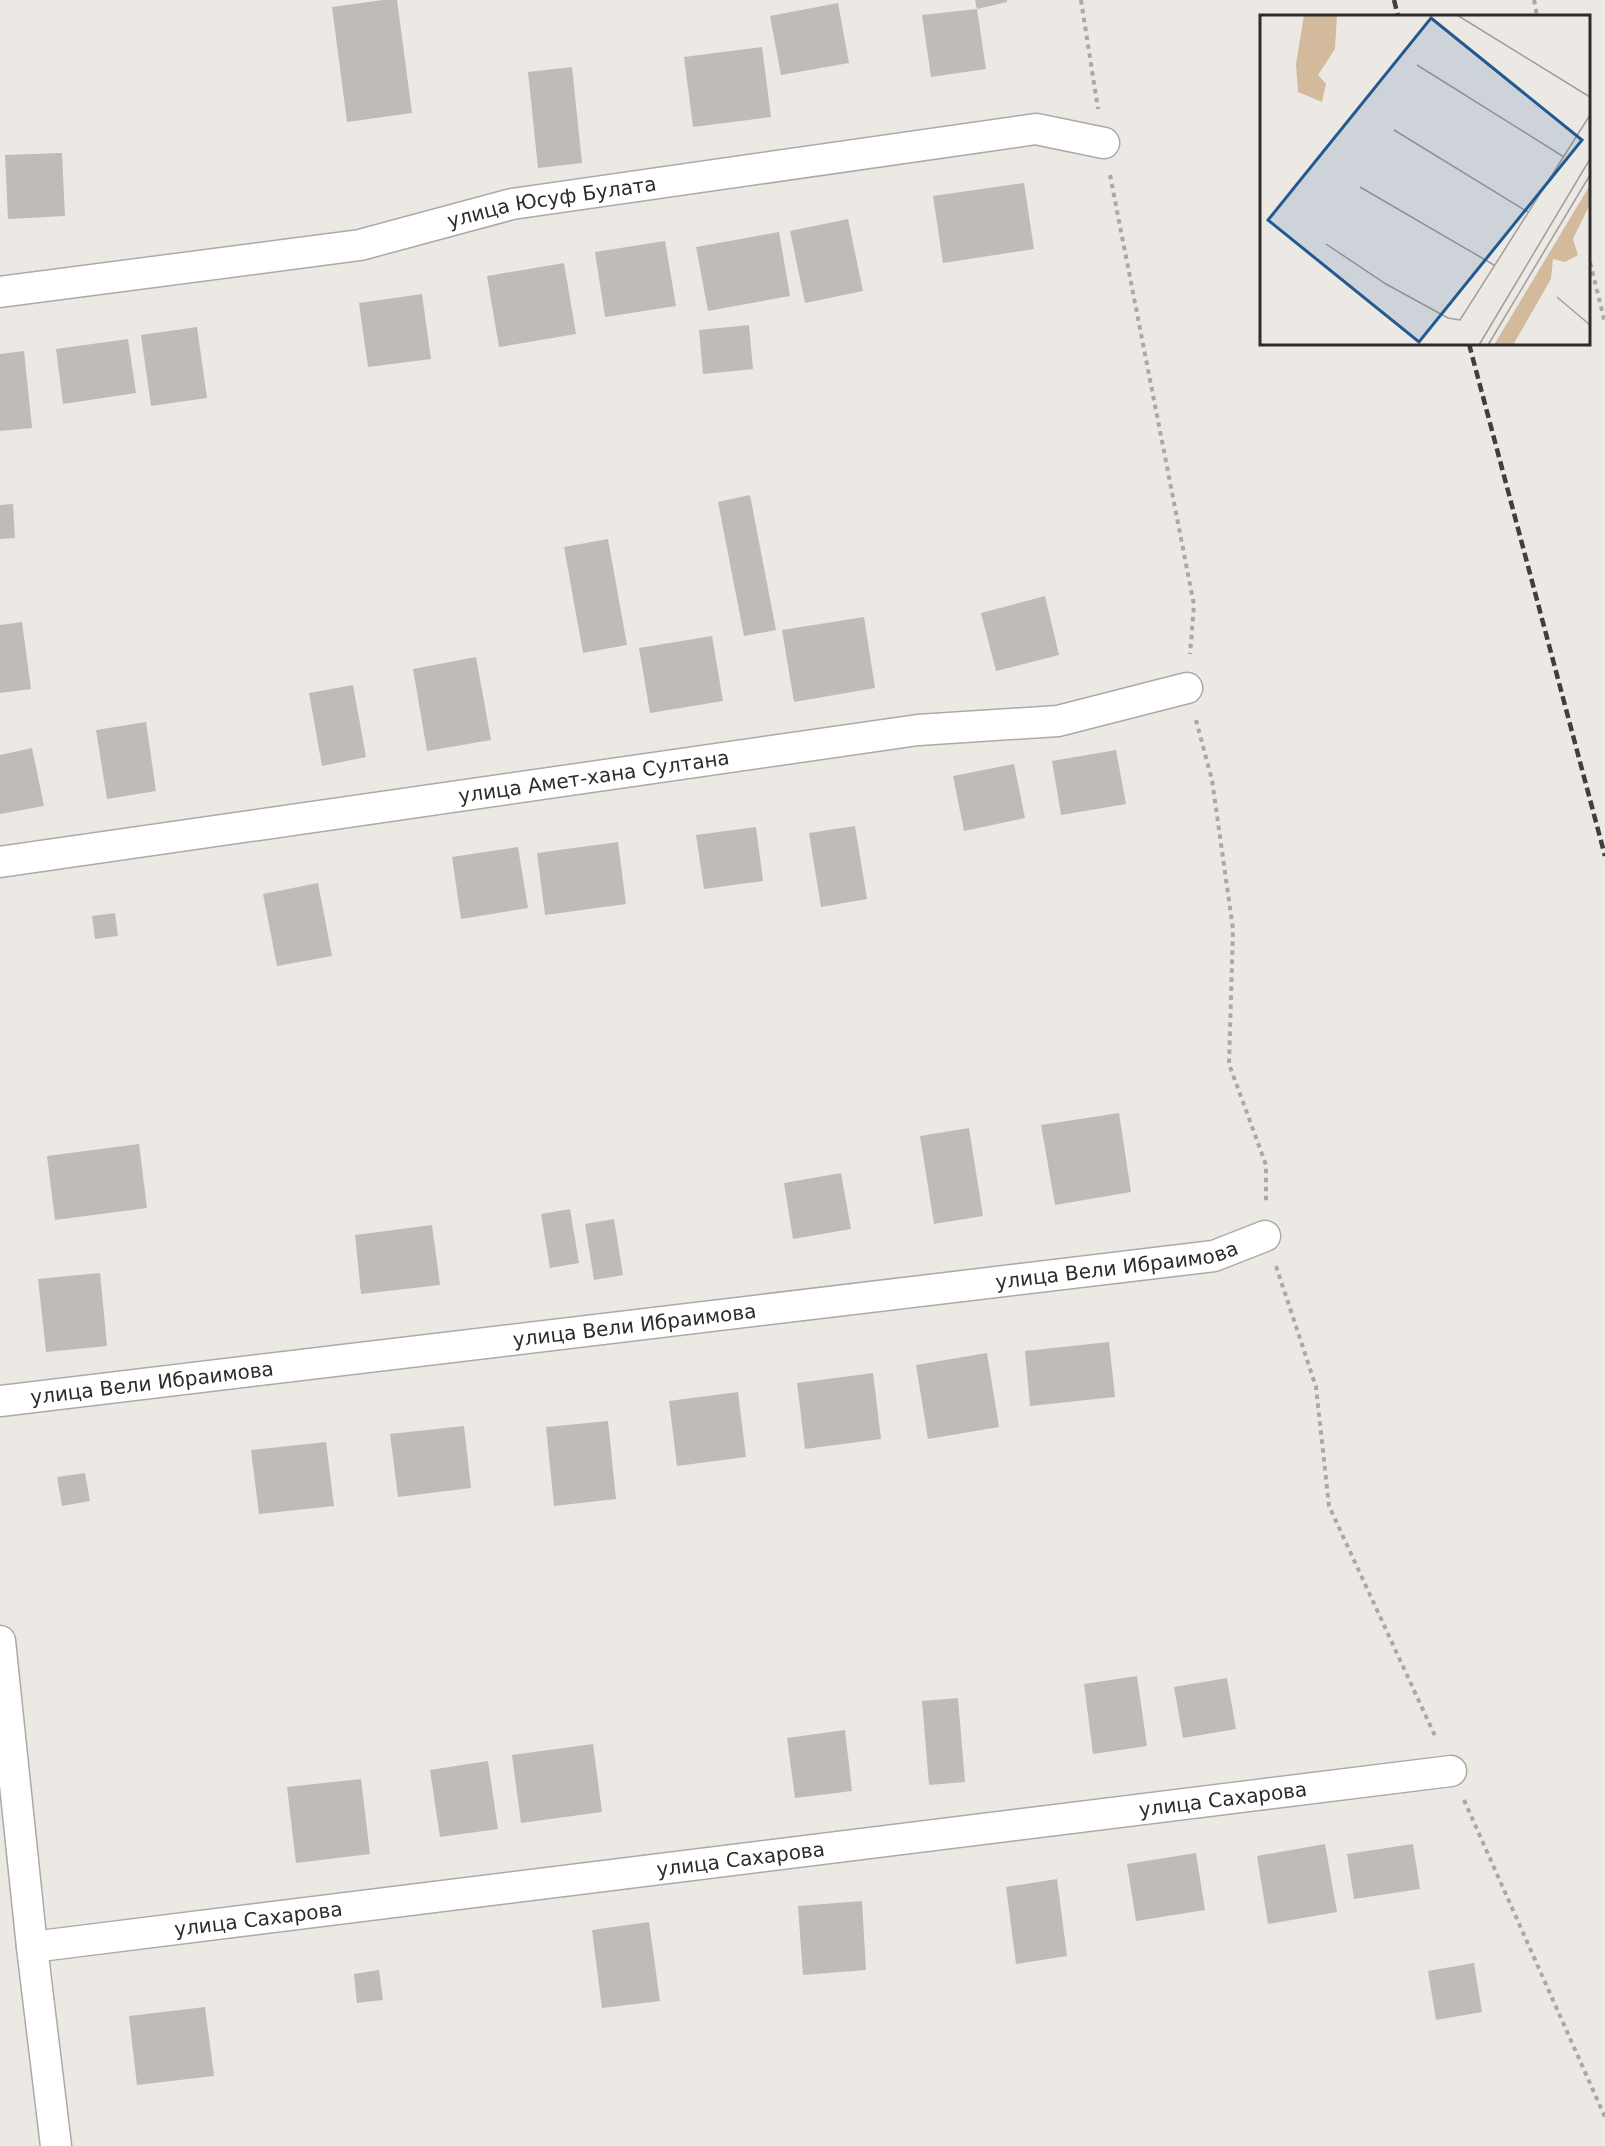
<svg xmlns="http://www.w3.org/2000/svg" width="1605" height="2146" viewBox="0 0 1605 2146" font-family="'DejaVu Sans',sans-serif">
  <style>
    .building { fill: #bfbbb8 }
    .lines { fill: none; stroke-linecap: round; stroke-linejoin: round }
    .minor-casing { stroke: #ada9a6; stroke-width: 33 }
    .path { stroke: #aba8a5; stroke-width: 4; stroke-dasharray: 4.5 4.5; stroke-linecap: butt }
    .minor { stroke: #fff; stroke-width: 30 }
    .rail { stroke: #413f3e; stroke-width: 4.5; stroke-dasharray: 9 4.5; stroke-linecap: butt }
    .labels { text-anchor: middle; dominant-baseline: central; stroke-width: 4.5; stroke-linejoin: round; paint-order: stroke }
    .street-label { font-size: 20px; fill: #2e2c2b; stroke: #ece9e5 }
    .inset-road { fill: none; stroke: #a09d9b; stroke-width: 1.5 }
    .view { fill: #215a91; fill-opacity: 0.15; stroke: #215a91; stroke-width: 3 }
    .inset-edge { fill: none; stroke: #2e2c2b; stroke-width: 3 }
  </style>
  <rect width="100%" height="100%" fill="#ece9e5"/>
  <path class="building" d="M 383,0 L 397,0 L 412,113 L 347,122 L 332,7 Z
    M 975,0 L 1007,0 L 1007,2 L 977,9 L 986,69 L 931,77 L 922,15 L 977,9 Z
    M 838,3 L 849,63 L 781,75 L 770,16 Z
    M 762,47 L 771,117 L 693,127 L 684,57 Z
    M 572,67 L 582,163 L 538,168 L 528,72 Z
    M 62,153 L 65,216 L 8,219 L 5,155 Z
    M 1024,183 L 1034,249 L 943,263 L 933,196 Z
    M 848,219 L 863,291 L 805,303 L 790,231 Z
    M 779,232 L 790,296 L 708,311 L 696,247 Z
    M 665,241 L 676,306 L 605,317 L 595,252 Z
    M 564,263 L 576,334 L 499,347 L 487,276 Z
    M 422,294 L 431,359 L 368,367 L 359,303 Z
    M 749,325 L 753,369 L 703,374 L 699,330 Z
    M 197,327 L 207,398 L 151,406 L 141,335 Z
    M 128,339 L 136,393 L 63,404 L 56,349 Z
    M 24,351 L 32,428 L 0,431 L 0,354 Z
    M 750,495 L 776,630 L 744,636 L 718,502 Z
    M 13,504 L 15,538 L 0,539 L 0,505 Z
    M 608,539 L 627,645 L 583,653 L 564,547 Z
    M 1045,596 L 1059,655 L 996,671 L 981,613 Z
    M 864,617 L 875,688 L 794,702 L 782,630 Z
    M 22,622 L 31,689 L 0,693 L 0,625 Z
    M 712,636 L 723,701 L 650,713 L 639,648 Z
    M 476,657 L 491,740 L 427,751 L 413,669 Z
    M 353,685 L 366,757 L 322,766 L 309,693 Z
    M 146,722 L 156,791 L 107,799 L 96,730 Z
    M 32,748 L 44,806 L 0,814 L 0,755 Z
    M 1116,750 L 1126,804 L 1061,815 L 1052,761 Z
    M 1014,764 L 1025,818 L 964,831 L 953,776 Z
    M 855,826 L 867,899 L 821,907 L 809,833 Z
    M 756,827 L 763,881 L 704,889 L 696,835 Z
    M 618,842 L 626,904 L 545,915 L 537,853 Z
    M 518,847 L 528,908 L 461,919 L 452,857 Z
    M 318,883 L 332,956 L 277,966 L 263,894 Z
    M 115,913 L 118,936 L 95,939 L 92,916 Z
    M 1119,1113 L 1131,1192 L 1055,1205 L 1041,1125 Z
    M 969,1128 L 983,1216 L 934,1224 L 920,1136 Z
    M 139,1144 L 147,1208 L 55,1220 L 47,1156 Z
    M 841,1173 L 851,1229 L 793,1239 L 784,1183 Z
    M 570,1209 L 579,1263 L 550,1268 L 541,1214 Z
    M 614,1219 L 623,1275 L 594,1280 L 585,1224 Z
    M 432,1225 L 440,1285 L 361,1294 L 355,1235 Z
    M 100,1273 L 107,1346 L 46,1352 L 38,1279 Z
    M 1109,1342 L 1115,1397 L 1030,1406 L 1025,1351 Z
    M 987,1353 L 999,1427 L 928,1439 L 916,1365 Z
    M 873,1373 L 881,1439 L 805,1449 L 797,1383 Z
    M 738,1392 L 746,1457 L 677,1466 L 669,1401 Z
    M 608,1421 L 616,1499 L 554,1506 L 546,1427 Z
    M 464,1426 L 471,1488 L 398,1497 L 390,1434 Z
    M 326,1442 L 334,1506 L 259,1514 L 251,1450 Z
    M 85,1473 L 90,1501 L 62,1506 L 57,1477 Z
    M 1137,1676 L 1147,1746 L 1093,1754 L 1084,1684 Z
    M 1227,1678 L 1236,1729 L 1183,1738 L 1174,1687 Z
    M 958,1698 L 965,1782 L 929,1785 L 922,1701 Z
    M 845,1730 L 852,1791 L 795,1798 L 787,1738 Z
    M 593,1744 L 602,1812 L 521,1823 L 512,1755 Z
    M 488,1761 L 498,1829 L 440,1837 L 430,1770 Z
    M 361,1779 L 370,1854 L 296,1863 L 287,1787 Z
    M 1325,1844 L 1337,1912 L 1268,1924 L 1257,1856 Z
    M 1413,1844 L 1420,1889 L 1354,1899 L 1347,1854 Z
    M 1196,1853 L 1205,1910 L 1136,1921 L 1127,1864 Z
    M 1057,1879 L 1067,1956 L 1016,1964 L 1006,1887 Z
    M 862,1901 L 866,1970 L 803,1975 L 798,1906 Z
    M 649,1922 L 660,2001 L 602,2008 L 592,1930 Z
    M 1474,1963 L 1482,2012 L 1436,2020 L 1428,1971 Z
    M 379,1970 L 383,2000 L 357,2003 L 354,1974 Z
    M 205,2007 L 214,2076 L 137,2085 L 129,2016 Z"/>
  <g class="lines">
    <g class="minor-casing">
      <g id="minor">
        <path id="s1" d="M 0,292 L 360,245 L 512,204 L 1036,129 L 1104,143"/>
        <path id="s2" d="M 0,862 L 918,730 L 1058,721 L 1187,688"/>
        <path id="s3" d="M 0,1401 L 1214,1256 L 1265,1236"/>
        <path d="M 0,1641 L 32,1947 L 56,2146"/>
        <path id="s4" d="M 32,1947 L 1451,1771"/>
      </g>
    </g>
    <path class="path" d="M 1081,0 L 1098,109
      M 1534,0 L 1537,16
      M 1110,175 L 1194,605 L 1190,654
      M 1588,254 L 1605,323
      M 1196,720 L 1212,780 L 1233,929 L 1229,1064 L 1266,1165 L 1266,1204
      M 1276,1266 L 1316,1387 L 1329,1506 L 1436,1738
      M 1464,1800 L 1605,2117"/>
    <use href="#minor" class="minor"/>
    <path class="rail" d="M 1394,0 L 1398,16
      M 1469,344 L 1605,856"/>
  </g>
  <g class="labels">
    <g class="street-label">
      <text stroke="none"><textPath href="#s1" startOffset="560">улица Юсуф Булата</textPath></text>
      <text stroke="none"><textPath href="#s2" startOffset="600">улица Амет-хана Султана</textPath></text>
      <text stroke="none"><textPath href="#s3" startOffset="1125">улица Вели Ибраимова</textPath></text>
      <text stroke="none"><textPath href="#s3" startOffset="639">улица Вели Ибраимова</textPath></text>
      <text stroke="none"><textPath href="#s3" startOffset="153">улица Вели Ибраимова</textPath></text>
      <text stroke="none"><textPath href="#s4" startOffset="1200">улица Сахарова</textPath></text>
      <text stroke="none"><textPath href="#s4" startOffset="714">улица Сахарова</textPath></text>
      <text stroke="none"><textPath href="#s4" startOffset="228">улица Сахарова</textPath></text>
    </g>
  </g>
  <g transform="translate(1260 15)">
    <rect width="330" height="330" fill="#ece9e5"/>
    <path d="M 44,0 L 77,0 L 75,34 L 58,60 L 66,69 L 62,87 L 38,77 L 36,49 ZM 330,170 L 330,189 L 313,224 L 318,240 L 305,247 L 293,244 L 291,264 L 253,330 L 234,330 Z" fill="#d3ba9d"/>
    <path class="inset-road" d="M 197,0 L 330,82M 157,50 L 304,142M 134,115 L 268,197M 100,172 L 234,250M 66,229 L 126,269 L 188,303 L 200,305 L 330,100M 297,282 L 330,310M 219,330 L 330,144M 228,330 L 330,160"/>
    <path class="view" d="M 171,3 L 322,125 L 159,327 L 8,205 Z"/>
    <rect width="330" height="330" class="inset-edge"/>
  </g>
</svg>
